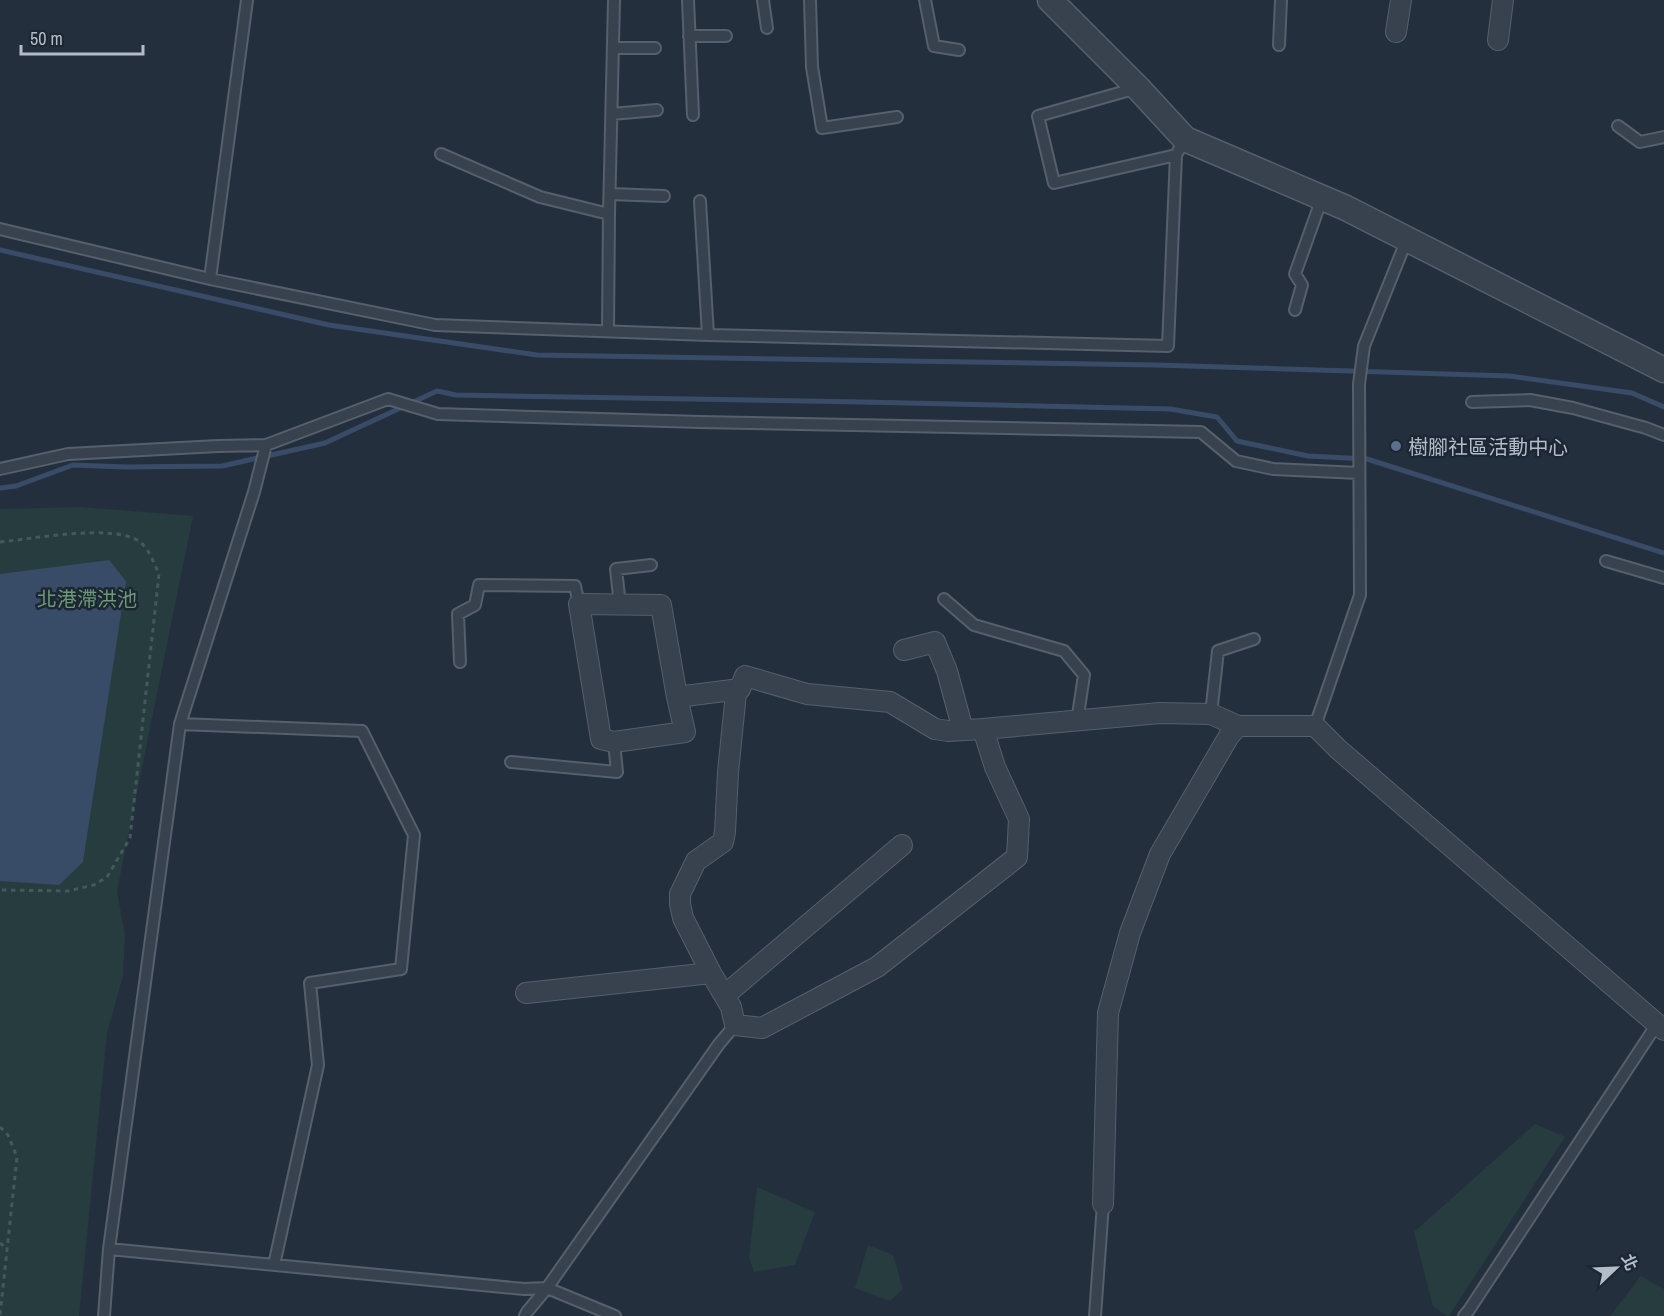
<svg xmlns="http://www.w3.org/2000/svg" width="1664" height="1316" viewBox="0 0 1664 1316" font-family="'Archivo Narrow','Noto Sans TC',sans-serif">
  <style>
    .green { fill: #263c3f }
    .water { fill: #394c67 }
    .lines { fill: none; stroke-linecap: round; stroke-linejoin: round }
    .stream { stroke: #394c67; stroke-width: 5 }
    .service-casing { stroke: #565f6c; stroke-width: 14 }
    .minor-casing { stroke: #565f6c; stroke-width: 22 }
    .tertiary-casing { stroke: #565f6c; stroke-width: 27 }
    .path { stroke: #44595c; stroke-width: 3; stroke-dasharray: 4.5 4.5; stroke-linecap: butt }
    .service { stroke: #38414e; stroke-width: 10 }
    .minor { stroke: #38414e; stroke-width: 20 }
    .tertiary { stroke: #38414e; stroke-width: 24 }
    .service-dot { fill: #5c6f8a; stroke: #1d2633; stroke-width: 2 }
    .labels { text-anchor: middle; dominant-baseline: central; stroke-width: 5; stroke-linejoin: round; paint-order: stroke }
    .poi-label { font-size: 20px; fill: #b4bcc9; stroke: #1d2633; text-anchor: start }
    .park-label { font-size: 20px; fill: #6b9a76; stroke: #1d2633 }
  </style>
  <rect width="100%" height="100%" fill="#242f3e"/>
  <path class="green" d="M 81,507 L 193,516 L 117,891 L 125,936 L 123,976 L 107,1033 L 79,1316 L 0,1316 L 0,509 Z
    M 1535,1124 L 1565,1137 L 1449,1316 L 1447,1316 L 1433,1306 L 1414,1232 Z
    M 757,1187 L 815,1212 L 795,1265 L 754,1272 L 749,1258 Z
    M 868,1245 L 893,1255 L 903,1289 L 890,1301 L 855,1288 Z
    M 1641,1276 L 1664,1289 L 1664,1316 L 1610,1316 Z"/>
  <path class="water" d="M 109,560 L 126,581 L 83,862 L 59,885 L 0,881 L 0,574 Z"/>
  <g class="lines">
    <path class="stream" d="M 0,250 L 329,325 L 537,355 L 1156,365 L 1510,376 L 1632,393 L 1664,407
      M 0,488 L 16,486 L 73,465 L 125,467 L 222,466 L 325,443 L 437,391 L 456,395 L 862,402 L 1170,409 L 1217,417 L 1237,441 L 1308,456 L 1367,459 L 1664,553"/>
    <g class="service-casing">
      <path id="service" d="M 688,0 L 693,115
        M 763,0 L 767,28
        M 810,0 L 812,67 L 822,128 L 897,117
        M 925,0 L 934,46 L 959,50
        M 689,36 L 726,36
        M 1279,45 L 1281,0
        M 614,48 L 655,48
        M 1137,88 L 1038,116 L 1054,183 L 1176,155
        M 612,114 L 657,110
        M 1618,126 L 1640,142 L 1664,137
        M 441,154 L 540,197 L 609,214
        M 610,194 L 664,196
        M 700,201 L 708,335
        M 0,229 L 210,279 L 435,325 L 708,335 L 1168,346 L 1176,155 L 1185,139
        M 210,279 L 247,0
        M 1295,310 L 1302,285 L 1295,274 L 1322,198
        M 608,330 L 609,214 L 614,0
        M 1472,402 L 1530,400 L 1573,408 L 1646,428 L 1664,435
        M 0,469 L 68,454 L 218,446 L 266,445 L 388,399 L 438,414 L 700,422 L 1201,432 L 1236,461 L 1273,469 L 1359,473
        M 1606,561 L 1664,578
        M 944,599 L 974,625 L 1064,651 L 1084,675 L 1077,722
        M 620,605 L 616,569 L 651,565
        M 460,662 L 458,614 L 475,605 L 479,585 L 575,586 L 579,604
        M 1211,714 L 1218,651 L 1254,639
        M 180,724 L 362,731 L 414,835 L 401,969 L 310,983 L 318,1065 L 274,1265
        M 1315,726 L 1360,595 L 1359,384 L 1364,346 L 1407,239
        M 511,762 L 617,772 L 614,742
        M 109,1249 L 524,1289 L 547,1288 L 615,1316
        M 104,1316 L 109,1249 L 180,724 L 254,492 L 266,445
        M 525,1316 L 527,1312 L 547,1288 L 719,1044 L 735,1025
        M 1095,1316 L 1103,1204
        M 1464,1316 L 1469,1310 L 1657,1024"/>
    </g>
    <g class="minor-casing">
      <path id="minor" d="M 1396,32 L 1401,0
        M 1498,40 L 1503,0
        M 904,650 L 935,642 L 947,671 L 963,730
        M 677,697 L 685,732 L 614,742 L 601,739 L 579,604 L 661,605 L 677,697 L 740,689
        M 983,729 L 948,731 L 935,729 L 890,702 L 807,694 L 745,676 L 740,689 L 736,693 L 728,772 L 725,832 L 723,842 L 696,861 L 680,894 L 680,904 L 683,918 L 711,973 L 731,1007 L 735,1025 L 762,1028 L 877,967 L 1017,857 L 1019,819 L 995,767 L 983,729 L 1160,713 L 1211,714 L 1238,726 L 1315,726 L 1338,749 L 1664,1030
        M 526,993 L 711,973
        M 725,995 L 902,845
        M 1103,1204 L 1108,1013 L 1130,933 L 1160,854 L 1229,736 L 1238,726"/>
    </g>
    <g class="tertiary-casing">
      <path id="tertiary" d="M 1050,0 L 1138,88 L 1185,139 L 1346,208 L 1664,370"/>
    </g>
    <path class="path" d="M 0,542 C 32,539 115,523 140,542 C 149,549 154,563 159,574 L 130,838 L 107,877 L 94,885 L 68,891 L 0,890
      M 0,1127 L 8,1135 L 17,1157 L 0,1315
      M 0,1243 L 7,1249"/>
    <use href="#service" class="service"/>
    <use href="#minor" class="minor"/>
    <use href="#tertiary" class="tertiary"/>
  </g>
  <circle class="service-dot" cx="1396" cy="446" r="6"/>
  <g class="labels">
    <g class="poi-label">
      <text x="1408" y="446">樹腳社區活動中心</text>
    </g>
    <g class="park-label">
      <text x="87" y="598">北港滯洪池</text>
    </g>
  </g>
  <g transform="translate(1616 1268) rotate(67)" stroke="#1d2633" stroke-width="4.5" paint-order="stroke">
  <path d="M0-4.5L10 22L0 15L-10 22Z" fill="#b4bcc9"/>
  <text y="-9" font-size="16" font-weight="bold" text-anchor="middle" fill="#b4bcc9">北</text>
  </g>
  <path d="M21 45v9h122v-9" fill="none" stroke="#b4bcc9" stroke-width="3"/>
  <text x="30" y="45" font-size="18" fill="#b4bcc9" stroke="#1d2633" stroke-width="4.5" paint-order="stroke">50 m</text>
</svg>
